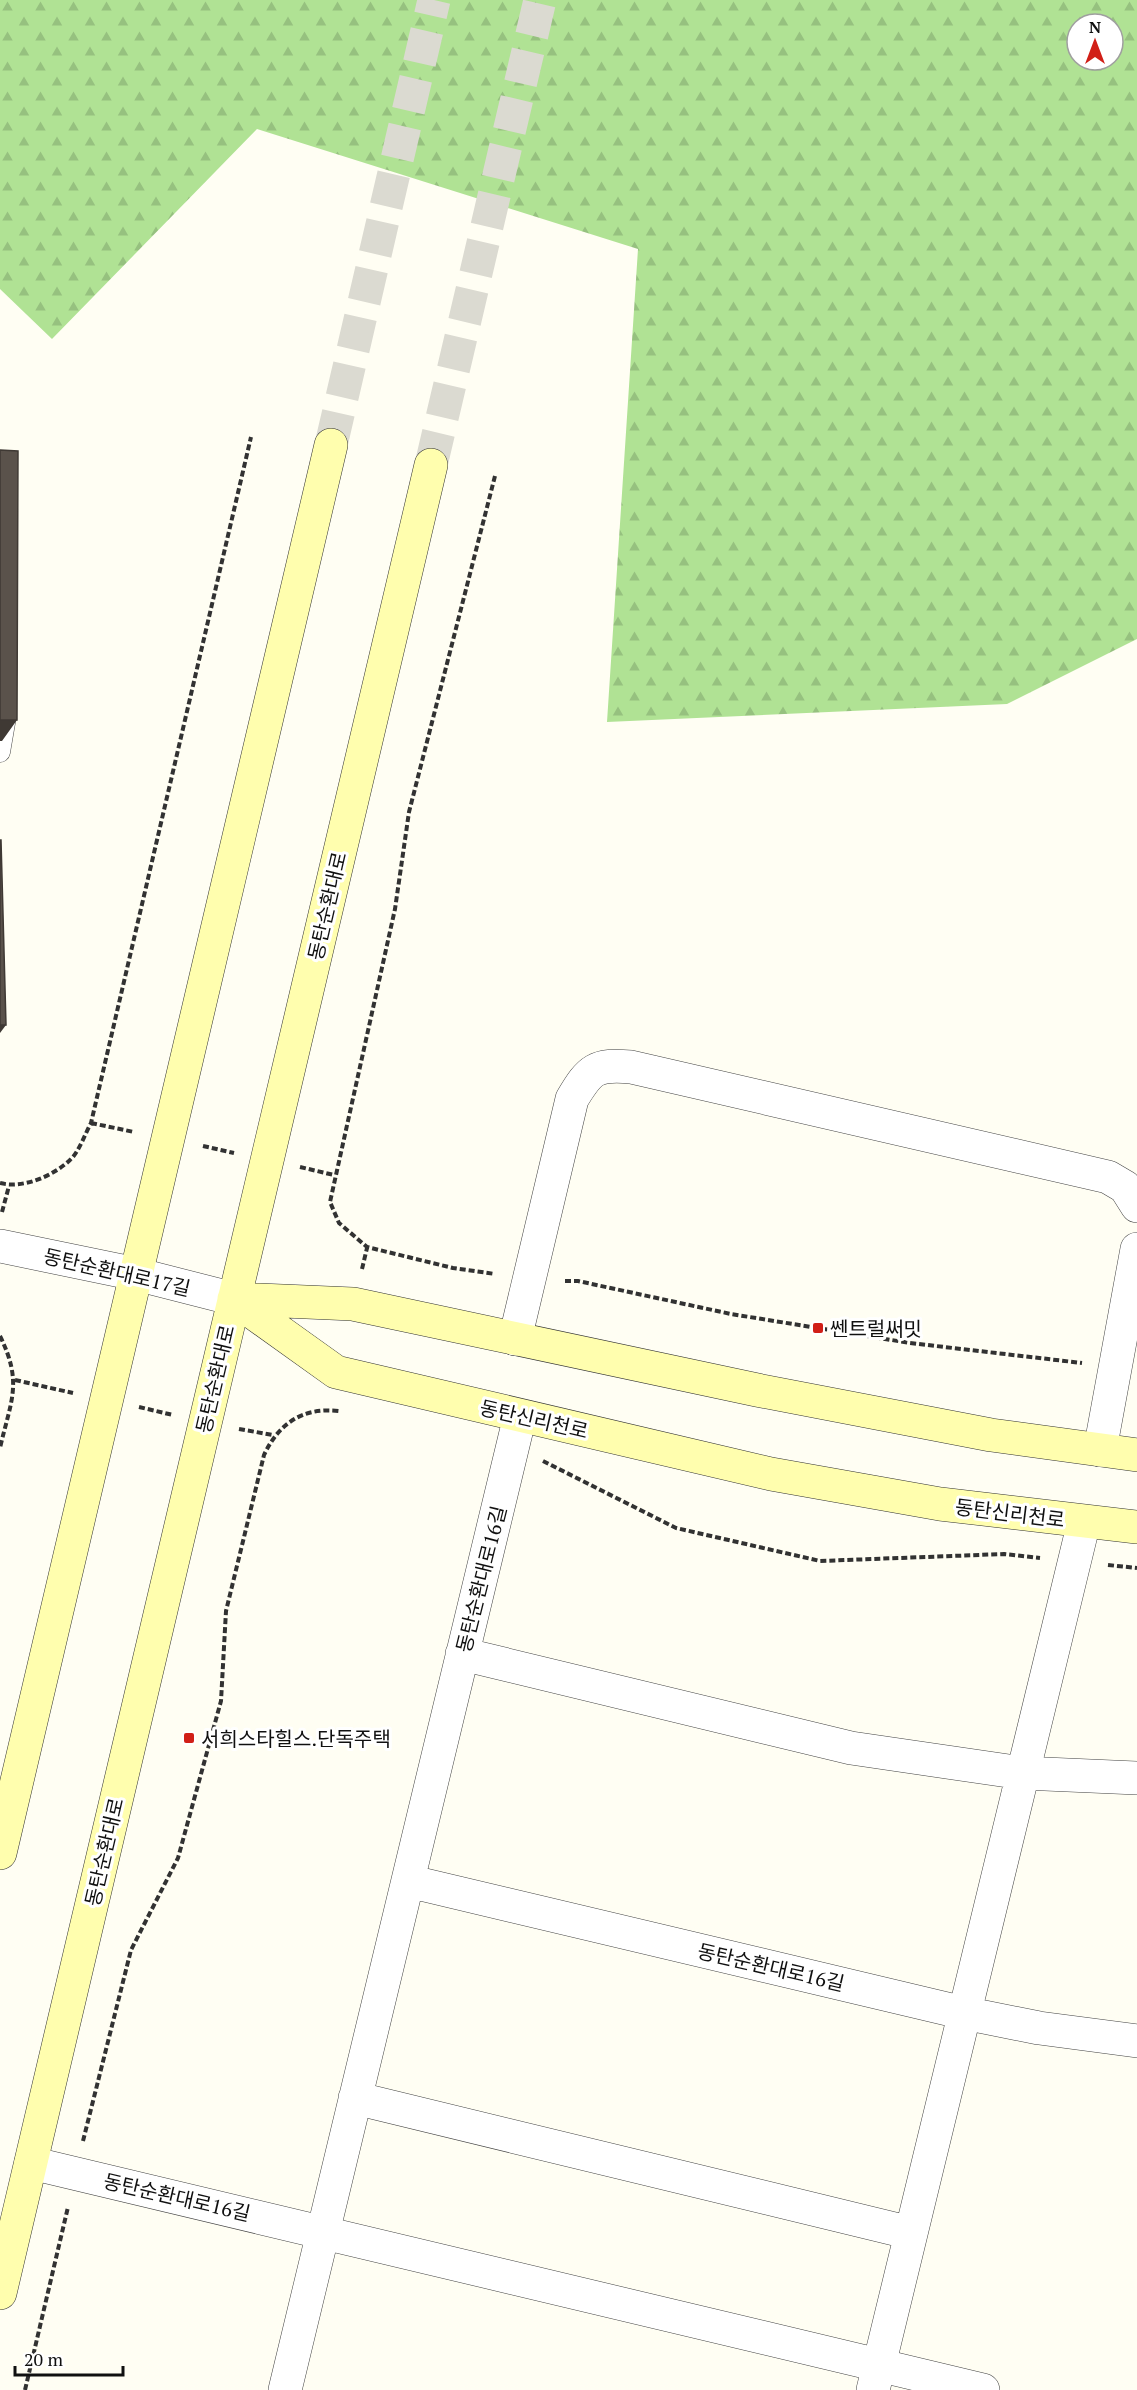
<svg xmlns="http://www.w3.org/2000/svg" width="1137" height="2390" viewBox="0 0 1137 2390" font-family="'PT Serif','Noto Sans KR',serif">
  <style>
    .forest { fill: url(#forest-firs); fill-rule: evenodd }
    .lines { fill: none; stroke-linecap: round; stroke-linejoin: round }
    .secondary-tunnel { stroke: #dbdad1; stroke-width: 33; stroke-dasharray: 33 16; stroke-linecap: butt }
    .service-casing { stroke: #434343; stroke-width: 21 }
    .minor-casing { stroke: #434343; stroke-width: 34 }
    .tertiary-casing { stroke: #434343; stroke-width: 34 }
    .secondary-casing { stroke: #323232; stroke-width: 34 }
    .path { stroke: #323232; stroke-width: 4; stroke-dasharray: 6 3; stroke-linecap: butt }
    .service { stroke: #fff; stroke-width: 20 }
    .minor { stroke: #fff; stroke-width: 33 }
    .tertiary { stroke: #fff; stroke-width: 33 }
    .secondary { stroke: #fffeae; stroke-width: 33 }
    .shaded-wall { fill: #3f3934 }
    .building { fill: #5a524b; stroke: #3f3934; stroke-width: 1.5 }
    .poi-dot { fill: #d11f17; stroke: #fff; stroke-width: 2 }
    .labels { text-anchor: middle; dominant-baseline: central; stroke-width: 6; stroke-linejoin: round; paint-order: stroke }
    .street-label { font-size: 20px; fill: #101010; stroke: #fff }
    .poi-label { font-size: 20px; fill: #101010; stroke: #fff; text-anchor: start }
  </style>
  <defs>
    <pattern id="forest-firs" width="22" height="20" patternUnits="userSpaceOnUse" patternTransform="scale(1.5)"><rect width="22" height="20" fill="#b0e294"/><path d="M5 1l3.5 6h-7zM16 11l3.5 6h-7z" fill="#96c17f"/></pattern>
  </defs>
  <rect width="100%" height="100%" fill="#fffef3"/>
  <path class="forest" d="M 0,0 L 1137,0 L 1137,639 L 1007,704 L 607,722 L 638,249 L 257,129 L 52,339 L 0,289 ZM 1077,24 L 1113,24 L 1113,60 L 1077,60 Z"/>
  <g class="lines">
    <path class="secondary-tunnel" d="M 331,445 L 434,0
      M 431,465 L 540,0"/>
    <g class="service-casing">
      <path id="service" d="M 0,752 L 6,717"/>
    </g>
    <g class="minor-casing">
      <path id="minor" d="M 515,1339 L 572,1099 C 590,1069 595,1064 631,1067 L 1108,1177 L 1125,1187 L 1137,1206
        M 1100,1450 L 1137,1249
        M 462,1654 L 851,1748 L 1022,1773 L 1137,1778
        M 408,1881 L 964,2013 L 1039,2028 L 1137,2041
        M 355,2098 L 911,2233
        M 31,2163 L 983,2390
        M 285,2390 L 520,1416
        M 873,2390 L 1084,1522"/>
    </g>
    <g class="tertiary-casing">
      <path id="tertiary" d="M 0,1246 L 136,1274 L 234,1299"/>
    </g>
    <g class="secondary-casing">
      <path id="secondary" d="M 234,1299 L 336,1372 L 771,1474 L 940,1504 L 1137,1527
        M 234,1299 L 353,1304 L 757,1390 L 991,1435 L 1137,1455
        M 0,1853 L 331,445
        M 0,2293 L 431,465"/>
    </g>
    <path class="path" d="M 495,476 L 409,812 L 395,909 L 330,1202 L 339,1223 L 367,1247 L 453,1268 L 495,1274
      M 91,1123 L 134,1132
      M 203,1146 L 234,1153
      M 300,1167 L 334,1175
      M 0,1183 C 23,1189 53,1176 70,1160 C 79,1152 85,1134 91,1123 L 251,437
      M 2,1212 L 9,1186
      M 362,1269 L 367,1248
      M 565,1281 L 578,1281 L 731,1314 L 910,1343 L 1082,1363
      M 0,1336 C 23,1383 11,1400 0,1448
      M 15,1380 L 73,1393
      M 139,1407 L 173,1415
      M 239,1429 L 273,1435
      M 543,1461 L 676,1528 L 820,1561 L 1004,1554 L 1040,1558
      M 1108,1565 L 1137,1568
      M 83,2141 L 131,1950 L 178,1858 L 221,1701 L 226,1611 L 264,1455 C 279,1423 303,1407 339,1411
      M 25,2390 L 68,2207"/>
    <use href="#service" class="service"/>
    <use href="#minor" class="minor"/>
    <use href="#tertiary" class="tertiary"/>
    <use href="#secondary" class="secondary"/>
  </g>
  <path class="shaded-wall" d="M 0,720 L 17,720 L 2,741 L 0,741 Z
    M 0,1025 L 6,1025 L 0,1033 Z"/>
  <path class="building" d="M 0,450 L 18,451 L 17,720 L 0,720 Z
    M 0,840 L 1,840 L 6,1025 L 0,1025 Z"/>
  <g class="poi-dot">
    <rect x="812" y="1322" width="12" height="12" rx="3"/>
    <rect x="183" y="1732" width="12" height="12" rx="3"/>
  </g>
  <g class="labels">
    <g class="street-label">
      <text transform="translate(327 906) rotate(-77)">동탄순환대로</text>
      <text transform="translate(117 1272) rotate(13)">동탄순환대로17길</text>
      <text transform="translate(215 1379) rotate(-77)">동탄순환대로</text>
      <text transform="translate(534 1419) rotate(13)">동탄신리천로</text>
      <text transform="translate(1010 1513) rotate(7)">동탄신리천로</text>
      <text transform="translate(481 1579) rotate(-76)">동탄순환대로16길</text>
      <text transform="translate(104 1852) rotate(-77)">동탄순환대로</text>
      <text transform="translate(771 1967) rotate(13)">동탄순환대로16길</text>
      <text transform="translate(177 2197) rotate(13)">동탄순환대로16길</text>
    </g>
    <g class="poi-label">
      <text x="830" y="1328">쎈트럴써밋</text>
      <text x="201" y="1738">서희스타힐스.단독주택</text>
    </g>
  </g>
  <g transform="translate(1095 42)"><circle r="28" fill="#ffffff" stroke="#9f9f9f" stroke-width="1.5"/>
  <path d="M0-4.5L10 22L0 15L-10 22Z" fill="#d11f17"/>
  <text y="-9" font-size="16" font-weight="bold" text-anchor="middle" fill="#101010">N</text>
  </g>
  <path d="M15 2366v9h108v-9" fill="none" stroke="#101010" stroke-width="3"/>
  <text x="24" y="2366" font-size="18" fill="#101010" stroke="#ffffff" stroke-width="4.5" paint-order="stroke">20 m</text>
</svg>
